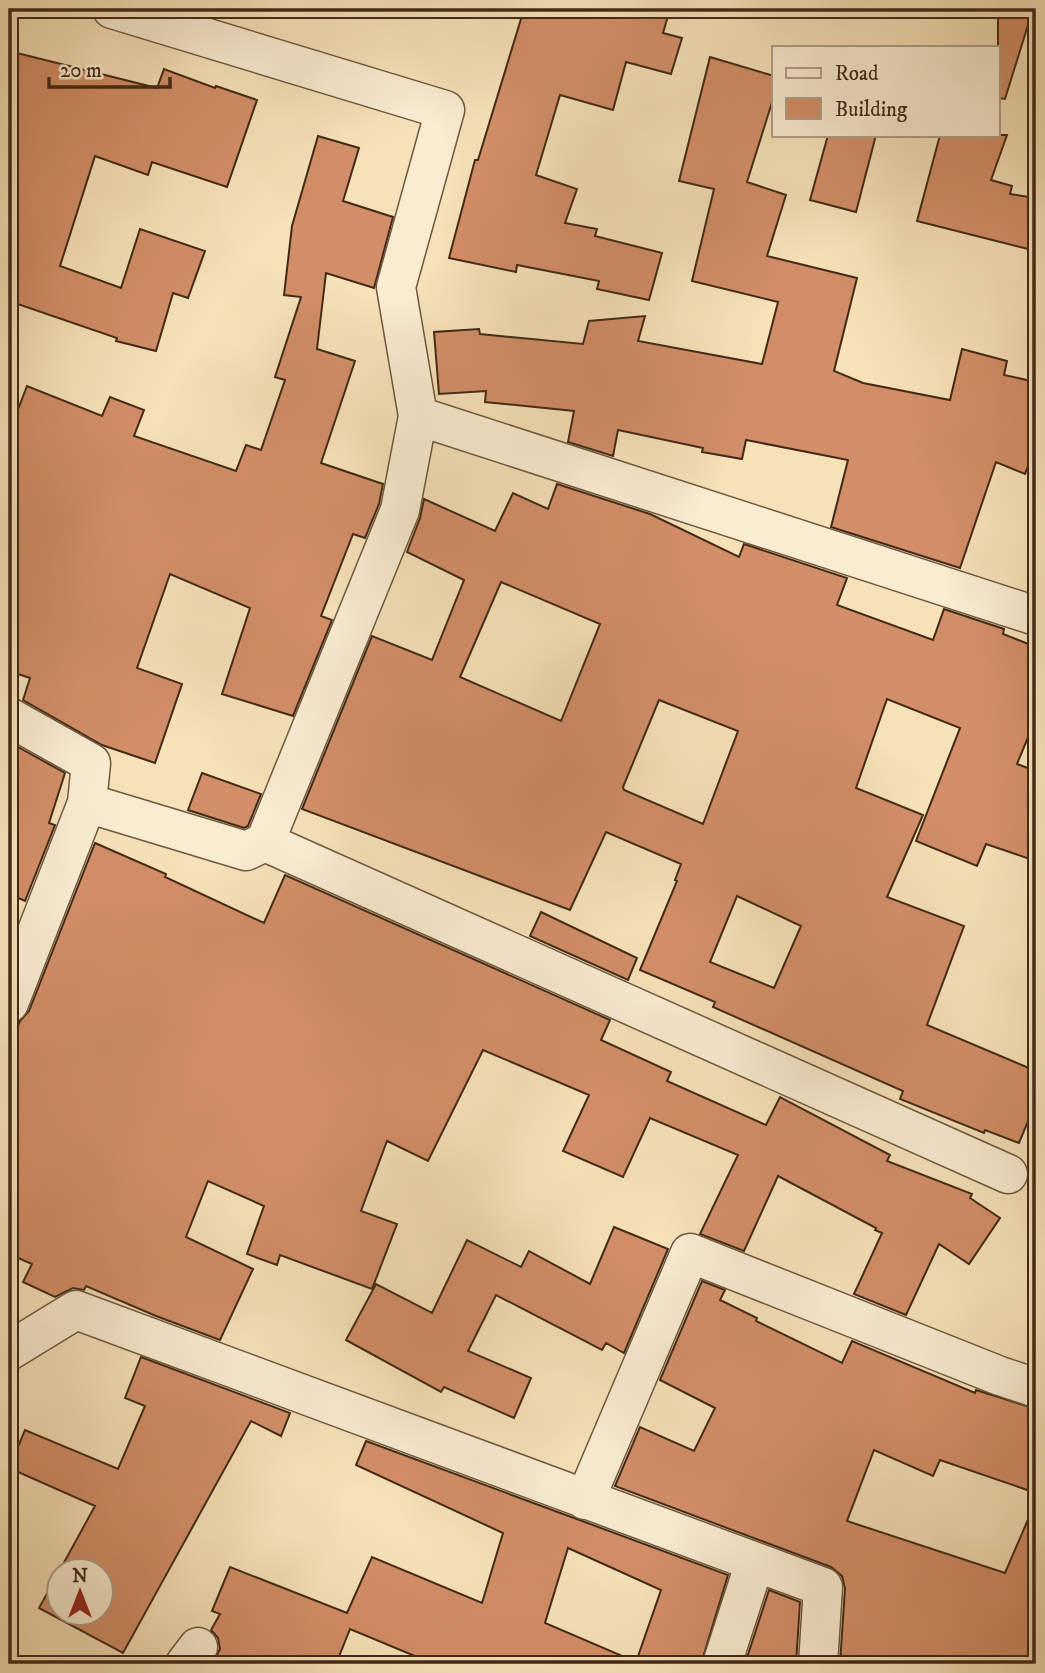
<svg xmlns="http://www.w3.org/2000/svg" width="1045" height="1673" viewBox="0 0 1045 1673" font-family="'IM FELL DW Pica',serif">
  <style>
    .building { fill: #d28e68; stroke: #422a17; stroke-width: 2; fill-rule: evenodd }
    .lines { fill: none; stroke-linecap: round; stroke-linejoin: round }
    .street-casing { stroke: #6f583f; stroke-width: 41 }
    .street { stroke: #f9ecd1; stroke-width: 38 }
  </style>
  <rect width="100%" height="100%" fill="#f6e1b8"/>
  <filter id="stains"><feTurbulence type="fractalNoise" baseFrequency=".00286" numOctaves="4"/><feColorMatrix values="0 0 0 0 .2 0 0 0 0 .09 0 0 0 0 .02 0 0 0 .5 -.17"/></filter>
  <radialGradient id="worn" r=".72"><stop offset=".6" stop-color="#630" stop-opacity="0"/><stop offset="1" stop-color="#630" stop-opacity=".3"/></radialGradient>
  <path class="building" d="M 524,9 L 670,9 L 663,33 L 682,38 L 671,74 L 626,62 L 613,110 L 560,95 L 536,175 L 577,189 L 565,223 L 597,229 L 595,236 L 662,253 L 649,300 L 597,289 L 599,281 L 517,265 L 516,272 L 449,258 L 475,160 L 478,160 Z
    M 998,9 L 1033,9 L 1005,99 L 998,98 Z
    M 9,51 L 157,88 L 164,69 L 215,88 L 216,86 L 257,100 L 227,187 L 152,162 L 148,175 L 95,156 L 60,266 L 121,288 L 140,229 L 205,251 L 188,298 L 173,293 L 156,351 L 116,341 L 117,338 L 9,301 Z
    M 710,57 L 774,76 L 774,96 L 747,182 L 786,195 L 767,256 L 857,278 L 834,371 L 863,383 L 950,400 L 962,349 L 1007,361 L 1004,375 L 1036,382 L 1036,447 L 1025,474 L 996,462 L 960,568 L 831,527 L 848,460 L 746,440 L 742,459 L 702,452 L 703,448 L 618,430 L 613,456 L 568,442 L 574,411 L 485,402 L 486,391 L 439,394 L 434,332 L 479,329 L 480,334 L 583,344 L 589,321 L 645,316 L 638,341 L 762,364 L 778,302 L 692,281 L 714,189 L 679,181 Z
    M 828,135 L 876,135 L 856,212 L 810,200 Z
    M 940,135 L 1007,135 L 991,180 L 1012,186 L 1010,194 L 1036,198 L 1036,251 L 917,221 Z
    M 318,136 L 359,148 L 343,201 L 393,217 L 374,288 L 326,273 L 317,349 L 355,361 L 321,463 L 383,484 L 379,504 L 365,538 L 353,534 L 321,616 L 332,620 L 293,716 L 222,694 L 250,608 L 170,574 L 137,668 L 182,684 L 155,763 L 102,745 L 23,700 L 30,678 L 9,671 L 9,433 L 27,386 L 102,416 L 110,397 L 144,410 L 134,436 L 236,471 L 246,445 L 261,450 L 285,380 L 275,377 L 301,297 L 284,295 L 292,226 Z
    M 557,484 L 650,514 L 739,557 L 744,544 L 847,578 L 837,605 L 933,640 L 944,609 L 1004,629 L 1003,634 L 1036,647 L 1036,718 L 1017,764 L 1036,771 L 1036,861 L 986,844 L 977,866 L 916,841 L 960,728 L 887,699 L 856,788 L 923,815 L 887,897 L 964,926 L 927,1025 L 1036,1071 L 1036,1102 L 1019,1143 L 985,1130 L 984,1133 L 900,1099 L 903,1091 L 713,1007 L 715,1002 L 640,970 L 677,881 L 675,880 L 681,864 L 606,832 L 570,910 L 302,809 L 372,636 L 432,660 L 464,580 L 407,552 L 420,518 L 424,499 L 495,531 L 513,493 L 548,509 ZM 501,582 L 600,624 L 561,721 L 460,677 ZM 659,700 L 738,731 L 703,824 L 624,790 L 623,787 ZM 737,896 L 801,926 L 774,988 L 710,962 Z
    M 9,742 L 65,773 L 49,823 L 55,825 L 25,901 L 9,894 Z
    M 202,773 L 261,794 L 248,826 L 244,828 L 188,810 Z
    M 95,843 L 166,874 L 165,877 L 264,923 L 285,875 L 610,1020 L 601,1040 L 671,1072 L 667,1081 L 766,1125 L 780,1097 L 890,1155 L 887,1161 L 972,1194 L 970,1198 L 1000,1218 L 969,1264 L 939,1244 L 906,1315 L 854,1294 L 882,1233 L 875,1230 L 876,1228 L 778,1176 L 744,1251 L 700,1234 L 738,1155 L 650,1118 L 623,1177 L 563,1151 L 589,1095 L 483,1050 L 428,1161 L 387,1141 L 361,1211 L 397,1224 L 372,1289 L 280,1255 L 277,1265 L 247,1254 L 264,1206 L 208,1181 L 186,1237 L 253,1269 L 220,1340 L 156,1316 L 86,1286 L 84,1290 L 73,1288 L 55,1297 L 23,1282 L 32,1264 L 9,1254 L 9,1049 L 20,1021 L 29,1011 Z
    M 541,912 L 637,958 L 628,980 L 530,936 Z
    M 614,1227 L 668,1249 L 624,1353 L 606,1343 L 602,1350 L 496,1295 L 468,1351 L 531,1378 L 514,1418 L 444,1387 L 441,1392 L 346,1340 L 376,1284 L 432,1313 L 467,1240 L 521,1267 L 529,1251 L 590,1284 Z
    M 702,1281 L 725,1290 L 720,1300 L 757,1318 L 756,1321 L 842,1363 L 852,1341 L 975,1393 L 976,1390 L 1036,1409 L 1036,1493 L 940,1460 L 933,1476 L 874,1450 L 847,1521 L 1005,1573 L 1036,1501 L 1036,1664 L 840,1664 L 845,1588 L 842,1576 L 831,1567 L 615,1486 L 640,1427 L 694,1451 L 715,1408 L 660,1380 Z
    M 141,1357 L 290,1413 L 281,1436 L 251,1421 L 123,1653 L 39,1608 L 95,1506 L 9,1468 L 25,1430 L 118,1469 L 145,1406 L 125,1398 ZM 60,1572 L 102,1572 L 102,1614 L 60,1614 Z
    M 366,1441 L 728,1575 L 701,1664 L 434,1664 L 350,1629 L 336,1664 L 212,1664 L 220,1649 L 218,1638 L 211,1630 L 220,1614 L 212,1611 L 230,1567 L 347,1613 L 372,1557 L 482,1603 L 503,1533 L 356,1465 ZM 568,1548 L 661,1590 L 636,1662 L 545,1623 Z
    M 769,1590 L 800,1602 L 796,1664 L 745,1664 Z"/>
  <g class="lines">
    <g class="street-casing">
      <path id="street" d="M 112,9 L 445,110 L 396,287 L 418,416 L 1036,616
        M 9,717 L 91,763 L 87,803 L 9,1003
        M 87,803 L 246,851 L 265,842 L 1008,1174
        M 265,842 L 400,510 L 418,416
        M 9,1351 L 76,1310 L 823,1587 L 818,1664
        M 585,1500 L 690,1253 L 1000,1376 L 1036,1388
        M 185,1664 L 198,1647
        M 722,1664 L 755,1562"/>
    </g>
    <use href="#street" class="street"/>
  </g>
  <rect width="1045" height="1673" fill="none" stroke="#f6e1b8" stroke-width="35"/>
  <rect x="10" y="10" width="1024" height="1652" fill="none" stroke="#422a17" stroke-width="3.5"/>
  <rect x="18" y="18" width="1010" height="1638" fill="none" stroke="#422a17" stroke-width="2"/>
  <rect x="772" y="46" width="228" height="91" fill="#f9ecd1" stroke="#b09e87" stroke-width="2"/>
  <rect x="786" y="68" width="35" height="10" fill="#f9ecd1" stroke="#b09e87" stroke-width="2"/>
  <text x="835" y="80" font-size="21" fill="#422a17">Road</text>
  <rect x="786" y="98" width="35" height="21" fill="#d28e68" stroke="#b09e87" stroke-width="2"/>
  <text x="835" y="116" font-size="21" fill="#422a17">Building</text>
  <g transform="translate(80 1592)"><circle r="33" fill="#f9ecd1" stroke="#b09e87" stroke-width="2"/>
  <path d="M0-5L12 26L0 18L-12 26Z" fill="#8f2418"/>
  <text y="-10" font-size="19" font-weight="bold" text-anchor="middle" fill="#422a17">N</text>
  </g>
  <path d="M49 77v10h121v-10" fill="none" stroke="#422a17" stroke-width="3.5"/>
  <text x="60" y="77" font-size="21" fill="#422a17" stroke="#f9ecd1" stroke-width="5" paint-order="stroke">20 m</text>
  <rect width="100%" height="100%" filter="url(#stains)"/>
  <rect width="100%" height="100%" fill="url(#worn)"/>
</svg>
